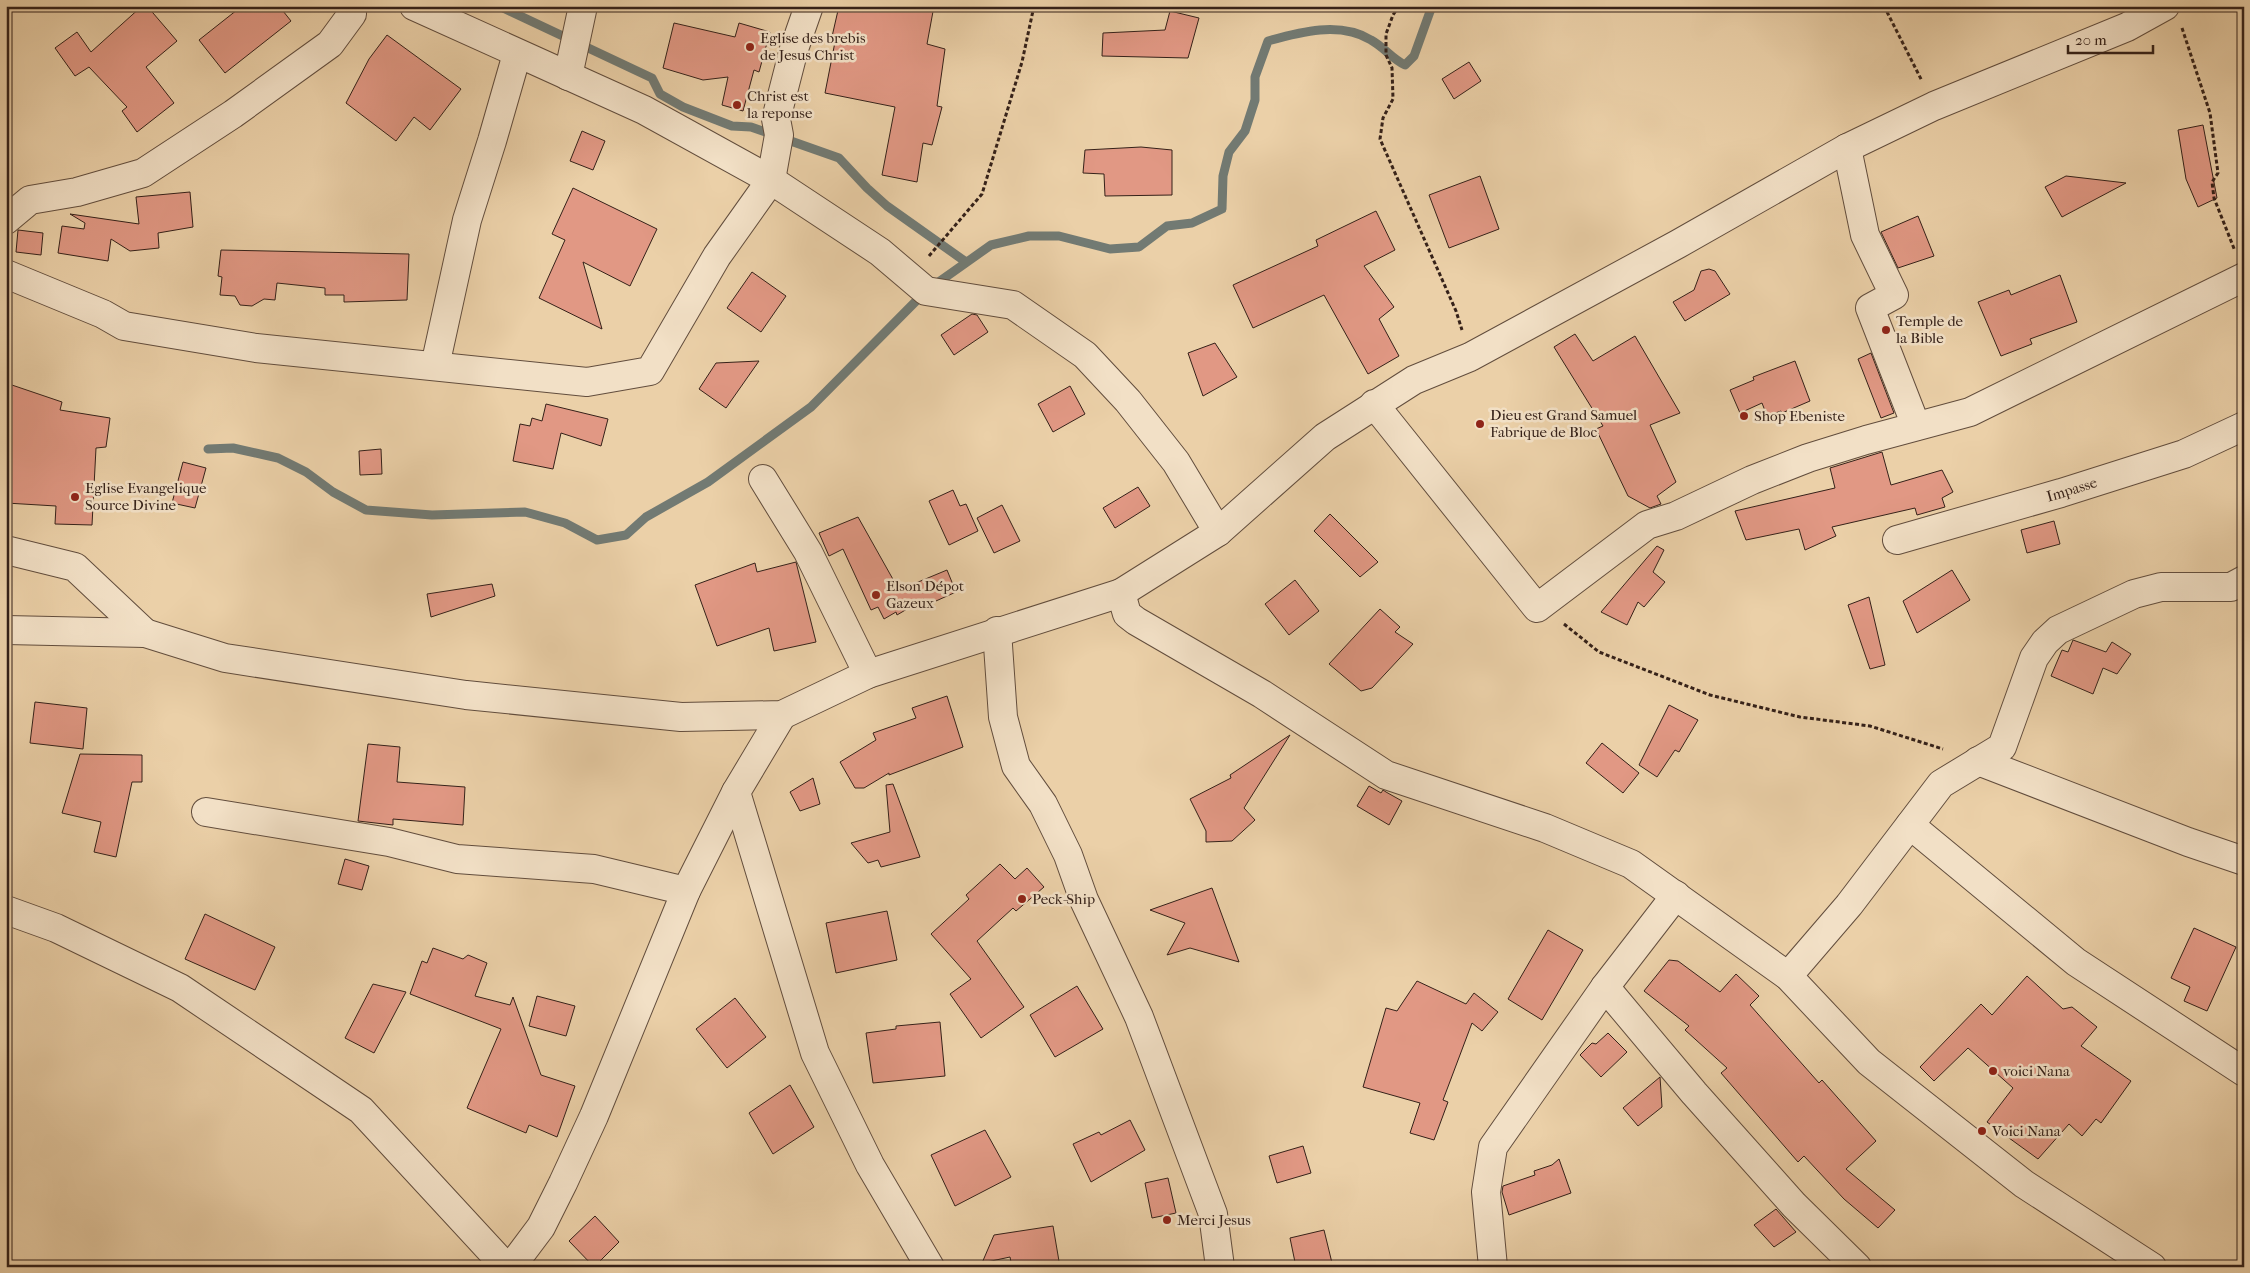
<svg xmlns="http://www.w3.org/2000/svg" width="2250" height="1273" viewBox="0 0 2250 1273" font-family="'IM FELL French Canon',serif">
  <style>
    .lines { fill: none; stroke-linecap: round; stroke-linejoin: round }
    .stream { stroke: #727a73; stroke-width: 9 }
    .building { fill: #e19884; stroke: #352119 }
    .minor-casing { stroke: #624d3d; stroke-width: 30 }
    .path { stroke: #352119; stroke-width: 3; stroke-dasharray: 4 2.5; stroke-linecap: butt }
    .minor { stroke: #f2e0c6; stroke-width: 28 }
    .poi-dot { fill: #8f2418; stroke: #f2e0c6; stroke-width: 2 }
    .labels { text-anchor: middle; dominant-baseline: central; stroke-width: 5; stroke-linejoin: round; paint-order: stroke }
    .poi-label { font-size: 15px; fill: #352119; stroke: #f2e0c6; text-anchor: start }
    .street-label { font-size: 15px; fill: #352119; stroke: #f2e0c6 }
  </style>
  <rect width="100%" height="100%" fill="#ebd0a8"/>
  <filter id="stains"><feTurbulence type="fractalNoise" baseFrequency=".004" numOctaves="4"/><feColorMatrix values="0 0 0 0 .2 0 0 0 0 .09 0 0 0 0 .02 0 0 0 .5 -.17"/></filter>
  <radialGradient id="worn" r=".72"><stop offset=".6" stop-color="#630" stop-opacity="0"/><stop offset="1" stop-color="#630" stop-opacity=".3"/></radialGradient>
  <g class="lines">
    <path class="stream" d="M 499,6 L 652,78 L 660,94 L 683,107 L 732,126 L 751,127 L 839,158 L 867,188 L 887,206 L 966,262
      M 208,449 L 233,448 L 278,458 L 306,472 L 333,492 L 366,510 L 432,515 L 525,512 L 565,523 L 597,540 L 626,535 L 646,517 L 708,482 L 811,407 L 926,291 L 991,245 L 1029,236 L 1059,236 L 1110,249 L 1139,247 L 1167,226 L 1192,223 L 1222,209 L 1223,176 L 1229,152 L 1245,131 L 1255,100 L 1255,77 L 1268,41 C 1300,32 1340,21 1371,40 C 1384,47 1392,59 1405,65 L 1414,56 L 1432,6"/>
  </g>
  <path class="building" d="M 142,6 L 147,6 L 177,41 L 146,67 L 174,103 L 137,132 L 122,111 L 127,107 L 89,67 L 75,76 L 55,48 L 77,32 L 91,52 Z
    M 242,6 L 279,6 L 291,21 L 225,73 L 199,40 Z
    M 839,6 L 934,6 L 927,44 L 945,49 L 937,106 L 942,107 L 932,145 L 923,143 L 917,182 L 882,175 L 895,107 L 825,93 L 835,42 L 831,41 Z
    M 1170,11 L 1199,18 L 1188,58 L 1102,56 L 1103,33 L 1165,30 Z
    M 674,23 L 735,37 L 739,23 L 770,32 L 759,72 L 754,70 L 743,111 L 722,105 L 728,77 L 703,80 L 663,68 Z
    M 387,35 L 461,89 L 430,130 L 414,117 L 396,141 L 346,103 L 369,59 Z
    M 1469,62 L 1481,81 L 1454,99 L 1442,79 Z
    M 2203,125 L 2217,198 L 2198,207 L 2186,179 L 2178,130 Z
    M 582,131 L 605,141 L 593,170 L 570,161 Z
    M 1141,147 L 1172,150 L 1172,195 L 1105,196 L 1104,174 L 1083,173 L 1085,150 Z
    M 1480,176 L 1499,229 L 1449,248 L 1429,195 Z
    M 2066,176 L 2126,183 L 2062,217 L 2045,187 Z
    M 573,188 L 657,229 L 630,286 L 583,262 L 602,329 L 539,298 L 565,240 L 552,234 Z
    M 190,192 L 193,227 L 158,233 L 159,248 L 130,251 L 111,239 L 108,261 L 58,253 L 62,226 L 84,229 L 85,223 L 70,214 L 139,224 L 136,197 Z
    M 1376,211 L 1395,250 L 1364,266 L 1394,307 L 1379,319 L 1399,356 L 1368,374 L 1324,295 L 1253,328 L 1233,285 L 1318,246 L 1316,240 Z
    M 1918,216 L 1934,256 L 1898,268 L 1881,232 Z
    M 18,230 L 43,233 L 41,255 L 16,252 Z
    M 221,250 L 409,254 L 407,300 L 344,302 L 344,295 L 325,295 L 325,288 L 277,283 L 275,300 L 264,299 L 252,306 L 240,305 L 235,296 L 220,295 L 222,277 L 218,276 Z
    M 1709,269 L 1715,271 L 1730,294 L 1685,321 L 1673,302 L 1694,290 L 1701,271 Z
    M 752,272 L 786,296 L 761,332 L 727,308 Z
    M 2060,275 L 2077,322 L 2030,339 L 2032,344 L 2001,356 L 1978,302 L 2009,290 L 2011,295 Z
    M 972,314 L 977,315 L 988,332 L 954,355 L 941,335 Z
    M 1575,334 L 1593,361 L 1635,336 L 1680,413 L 1650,425 L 1676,482 L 1657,496 L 1661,504 L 1650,508 L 1628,496 L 1596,429 L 1603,426 L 1554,347 Z
    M 1215,343 L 1237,377 L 1203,396 L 1188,353 Z
    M 1871,353 L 1894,413 L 1881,418 L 1858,359 Z
    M 759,361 L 726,408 L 699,389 L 716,363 Z
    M 1795,361 L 1810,401 L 1782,413 L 1781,411 L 1767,416 L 1762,403 L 1740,413 L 1730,390 L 1754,380 L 1753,377 Z
    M 6,383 L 62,402 L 60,410 L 110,418 L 106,447 L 96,448 L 92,525 L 55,524 L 56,506 L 6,503 Z
    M 1070,386 L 1085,414 L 1053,432 L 1038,404 Z
    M 546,404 L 608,419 L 601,446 L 561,433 L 553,469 L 513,461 L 520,424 L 530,426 L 532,418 L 542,421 Z
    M 381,449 L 382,474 L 360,475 L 359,451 Z
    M 1882,452 L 1891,485 L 1942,470 L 1953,492 L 1942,498 L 1945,507 L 1917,515 L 1915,508 L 1832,527 L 1836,536 L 1805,550 L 1799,529 L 1746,540 L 1735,511 L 1835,488 L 1830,468 Z
    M 183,462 L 206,468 L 195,508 L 172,503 Z
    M 1138,487 L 1150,506 L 1115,528 L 1103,508 Z
    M 953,490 L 960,506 L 966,504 L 978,531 L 949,545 L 929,501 Z
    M 1002,505 L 1020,541 L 994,553 L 977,518 Z
    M 1330,514 L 1378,562 L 1360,577 L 1314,531 Z
    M 858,517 L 899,590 L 947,570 L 956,592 L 927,605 L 924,599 L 897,615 L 896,612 L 884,619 L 878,607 L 871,610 L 843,549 L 829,556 L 819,533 Z
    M 2054,521 L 2060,544 L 2027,553 L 2021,530 Z
    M 1657,546 L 1664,550 L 1653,572 L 1665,582 L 1644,607 L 1638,602 L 1627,625 L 1601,612 Z
    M 796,562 L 816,642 L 774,651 L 769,628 L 717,646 L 695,585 L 755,563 L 757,572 Z
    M 1952,570 L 1970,600 L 1917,633 L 1903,601 Z
    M 1295,580 L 1319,611 L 1289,635 L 1265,604 Z
    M 492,584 L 495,596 L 431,617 L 427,594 Z
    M 1869,597 L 1885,665 L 1870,669 L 1848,605 Z
    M 1380,609 L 1400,627 L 1395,632 L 1413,644 L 1372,688 L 1361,691 L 1329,664 Z
    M 2073,640 L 2106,652 L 2112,642 L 2131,654 L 2117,674 L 2103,668 L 2093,694 L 2051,676 L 2062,650 L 2068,652 Z
    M 947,696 L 963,747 L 889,775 L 889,773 L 864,788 L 855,788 L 840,762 L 876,740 L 873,733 L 916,718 L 912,708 Z
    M 35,702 L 87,708 L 83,749 L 30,743 Z
    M 1669,705 L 1698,720 L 1679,752 L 1675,750 L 1657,777 L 1639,765 Z
    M 1290,735 L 1244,808 L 1255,820 L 1232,841 L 1206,842 L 1206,831 L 1190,799 L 1231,778 L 1230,775 Z
    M 1602,743 L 1639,773 L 1623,793 L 1586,763 Z
    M 368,744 L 400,747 L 397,782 L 465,787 L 463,825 L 393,819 L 393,825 L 358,821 Z
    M 80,754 L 142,755 L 142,782 L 132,782 L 116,857 L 94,852 L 101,822 L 62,813 Z
    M 813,778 L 820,804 L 800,811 L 790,792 Z
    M 893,784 L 920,857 L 881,867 L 878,860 L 868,863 L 851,843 L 890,832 L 886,785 Z
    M 1369,786 L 1381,793 L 1383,790 L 1386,792 L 1402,801 L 1389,825 L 1357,806 Z
    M 345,859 L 369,866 L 362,890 L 338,884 Z
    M 1000,864 L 1015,879 L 1027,868 L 1044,887 L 1016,911 L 1013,908 L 977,941 L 1024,1007 L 981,1038 L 950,994 L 971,979 L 931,934 L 969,899 L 966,895 Z
    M 1212,888 L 1239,962 L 1190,948 L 1167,955 L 1185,923 L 1150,910 Z
    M 887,911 L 897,960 L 836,973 L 826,923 Z
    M 205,914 L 275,947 L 255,990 L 185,959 Z
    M 2194,928 L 2236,947 L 2207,1011 L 2184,1001 L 2190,987 L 2171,978 Z
    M 1548,930 L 1583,950 L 1542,1020 L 1508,999 Z
    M 433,948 L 463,959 L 468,955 L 487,963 L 475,996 L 510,1005 L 513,997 L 541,1075 L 575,1086 L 557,1137 L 529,1125 L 526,1133 L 467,1108 L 501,1029 L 410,994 L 422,961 L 427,963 Z
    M 1669,960 L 1678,961 L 1720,992 L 1736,974 L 1759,996 L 1750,1005 L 1819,1083 L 1822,1080 L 1876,1141 L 1846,1169 L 1895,1210 L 1878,1228 L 1844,1199 L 1804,1156 L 1798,1162 L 1721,1073 L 1727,1068 L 1685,1030 L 1689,1026 L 1644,991 Z
    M 2027,976 L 2063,1009 L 2072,1007 L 2097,1027 L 2081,1046 L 2131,1081 L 2101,1123 L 2096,1119 L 2082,1136 L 2069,1124 L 2038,1159 L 1987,1122 L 2013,1088 L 1968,1048 L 1934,1081 L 1920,1067 L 1981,1004 L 1992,1015 Z
    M 1417,981 L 1466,1004 L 1474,993 L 1498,1012 L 1482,1031 L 1472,1023 L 1443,1100 L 1448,1102 L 1434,1140 L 1410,1133 L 1420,1103 L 1363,1087 L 1386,1008 L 1397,1011 Z
    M 373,984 L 406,992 L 374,1053 L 345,1038 Z
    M 1077,986 L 1103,1029 L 1055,1057 L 1030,1015 Z
    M 537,996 L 575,1006 L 566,1036 L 529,1026 Z
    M 735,998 L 766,1037 L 727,1068 L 696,1029 Z
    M 940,1022 L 945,1076 L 873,1083 L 866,1033 L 896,1029 L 896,1026 Z
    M 1608,1033 L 1627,1052 L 1601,1077 L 1580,1055 L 1592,1043 L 1596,1044 Z
    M 1660,1077 L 1662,1107 L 1638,1126 L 1623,1108 Z
    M 790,1085 L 814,1127 L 773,1154 L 749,1113 Z
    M 1130,1120 L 1145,1150 L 1091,1182 L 1073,1144 L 1099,1132 L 1101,1135 Z
    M 985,1130 L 1011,1177 L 955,1206 L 931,1155 Z
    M 1303,1146 L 1311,1173 L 1277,1183 L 1269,1156 Z
    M 1559,1159 L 1571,1193 L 1509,1215 L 1502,1192 L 1503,1186 L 1535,1175 L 1534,1171 L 1552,1165 Z
    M 1168,1178 L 1176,1213 L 1152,1218 L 1145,1183 Z
    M 1776,1209 L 1796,1232 L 1774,1247 L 1754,1225 Z
    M 595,1216 L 619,1242 L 594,1267 L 569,1241 Z
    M 1053,1226 L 1060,1267 L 1012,1267 L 1010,1257 L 982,1263 L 994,1235 Z
    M 1324,1230 L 1333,1267 L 1296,1267 L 1290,1238 Z"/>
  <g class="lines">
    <g class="minor-casing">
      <g id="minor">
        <path d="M 414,6 L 644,110 L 771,180 L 880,252 L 926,291 L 1013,305 L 1085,355 L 1128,401 L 1176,462 L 1218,532"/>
        <path d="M 568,76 L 583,6"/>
        <path d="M 1847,148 L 1865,235 L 1894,295 L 1870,308 L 1916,426"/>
        <path d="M 6,220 L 30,200 L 77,192 L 143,173 L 233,114 L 330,44 L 352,14"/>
        <path d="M 6,274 L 103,314 L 124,326 L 256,348 L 587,382 L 650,371 L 717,256 L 771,180 L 779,135 L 776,119 L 794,49 L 809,6"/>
        <path d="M 435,366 L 467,220 L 492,141 L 517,54"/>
        <path d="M 1374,404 L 1537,608 L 1647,525 L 1676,516 L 1752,480 L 1808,458 L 1866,440 L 1970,412 L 2244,277"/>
        <path d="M 763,479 L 808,552 L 868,674"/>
        <path id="s1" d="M 1897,540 L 2061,493 L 2184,454 L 2244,426"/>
        <path d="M 6,550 L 75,567 L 145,633"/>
        <path d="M 1121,593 L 1127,614 L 1136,621 L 1262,694 L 1386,775 L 1545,828 L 1631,864 L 1788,976 L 1869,1062 L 2024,1184 L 2152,1267"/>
        <path d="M 6,630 L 145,633 L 225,658 L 466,695 L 681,717 L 782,715 L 868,674 L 1121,593 L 1218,532 L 1325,437 L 1414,380 L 1470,357 L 1678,244 L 1847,148 L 1934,106 L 2127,27 L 2165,6"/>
        <path d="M 997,631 L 1003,717 L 1016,766 L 1043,804 L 1068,855 L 1084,900 L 1139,1017 L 1213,1214 L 1220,1267"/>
        <path d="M 782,715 L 736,792 L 815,1053 L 870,1165 L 930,1267"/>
        <path d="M 1978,761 L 2188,842 L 2244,861"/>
        <path d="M 206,812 L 389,842 L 457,859 L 594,869 L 686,891"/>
        <path d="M 1910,825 L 2076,962 L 2244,1072"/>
        <path d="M 6,910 L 56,928 L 180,988 L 361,1110 L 506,1267"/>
        <path d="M 1788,976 L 1849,905 L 1941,784 L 2002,747 L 2034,658 L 2045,642 L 2058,630 L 2134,594 L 2161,587 L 2231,587 L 2244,580"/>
        <path d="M 1605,987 L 1694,1093 L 1794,1205 L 1857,1267"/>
        <path d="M 511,1267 L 541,1227 L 563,1183 L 594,1116 L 686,891 L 736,792"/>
        <path d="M 1493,1267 L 1486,1192 L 1493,1147 L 1605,987 L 1676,895"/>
      </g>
    </g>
    <path class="path" d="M 1399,6 L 1393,15 L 1386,34 L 1386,55 L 1392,68 L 1393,99 L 1383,118 L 1380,139 L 1456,311 L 1462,330
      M 1884,6 L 1922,81
      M 2182,28 L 2210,113 L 2218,173 L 2212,182 L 2214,198 L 2235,251
      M 929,256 L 982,194 L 1022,62 L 1034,6
      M 1564,624 L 1599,652 L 1710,695 L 1800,717 L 1870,726 L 1943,749"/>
    <use href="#minor" class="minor"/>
  </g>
  <g class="poi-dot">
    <circle cx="750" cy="47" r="5"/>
    <circle cx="737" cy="105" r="5"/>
    <circle cx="1886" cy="330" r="5"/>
    <circle cx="1744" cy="416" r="5"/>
    <circle cx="1480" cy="424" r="5"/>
    <circle cx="75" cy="497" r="5"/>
    <circle cx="876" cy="595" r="5"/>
    <circle cx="1022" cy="899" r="5"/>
    <circle cx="1993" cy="1071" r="5"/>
    <circle cx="1982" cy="1131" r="5"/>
    <circle cx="1167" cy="1220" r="5"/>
  </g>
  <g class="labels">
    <g class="poi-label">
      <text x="760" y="38">Eglise des brebis<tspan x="760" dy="17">de Jesus Christ</tspan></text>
      <text x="747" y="96">Christ est<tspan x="747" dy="17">la reponse</tspan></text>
      <text x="1896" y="321">Temple de<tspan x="1896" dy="17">la Bible</tspan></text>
      <text x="1490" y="415">Dieu est Grand Samuel<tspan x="1490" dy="17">Fabrique de Bloc</tspan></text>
      <text x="1754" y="416">Shop Ebeniste</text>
      <text x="85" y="488">Eglise Evangelique<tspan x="85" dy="17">Source Divine</tspan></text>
      <text x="886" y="586">Elson Dépot<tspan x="886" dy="17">Gazeux</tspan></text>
      <text x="1032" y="899">Peck-Ship</text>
      <text x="2003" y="1071">voici Nana</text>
      <text x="1992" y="1131">Voici Nana</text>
      <text x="1177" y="1220">Merci Jesus</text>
    </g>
    <g class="street-label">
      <text stroke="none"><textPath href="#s1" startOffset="182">Impasse</textPath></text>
    </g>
  </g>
  <rect width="2250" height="1273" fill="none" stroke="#ebd0a8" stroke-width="25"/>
  <rect x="8" y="8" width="2235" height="1258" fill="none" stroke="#352119" stroke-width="2.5"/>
  <rect x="12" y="12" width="2225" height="1248" fill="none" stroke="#352119"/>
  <path d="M2068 45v8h85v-8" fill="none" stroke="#352119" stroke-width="2.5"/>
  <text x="2075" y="45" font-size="15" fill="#352119" stroke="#f2e0c6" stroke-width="4" paint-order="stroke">20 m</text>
  <rect width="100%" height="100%" filter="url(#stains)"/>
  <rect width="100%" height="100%" fill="url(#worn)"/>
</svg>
